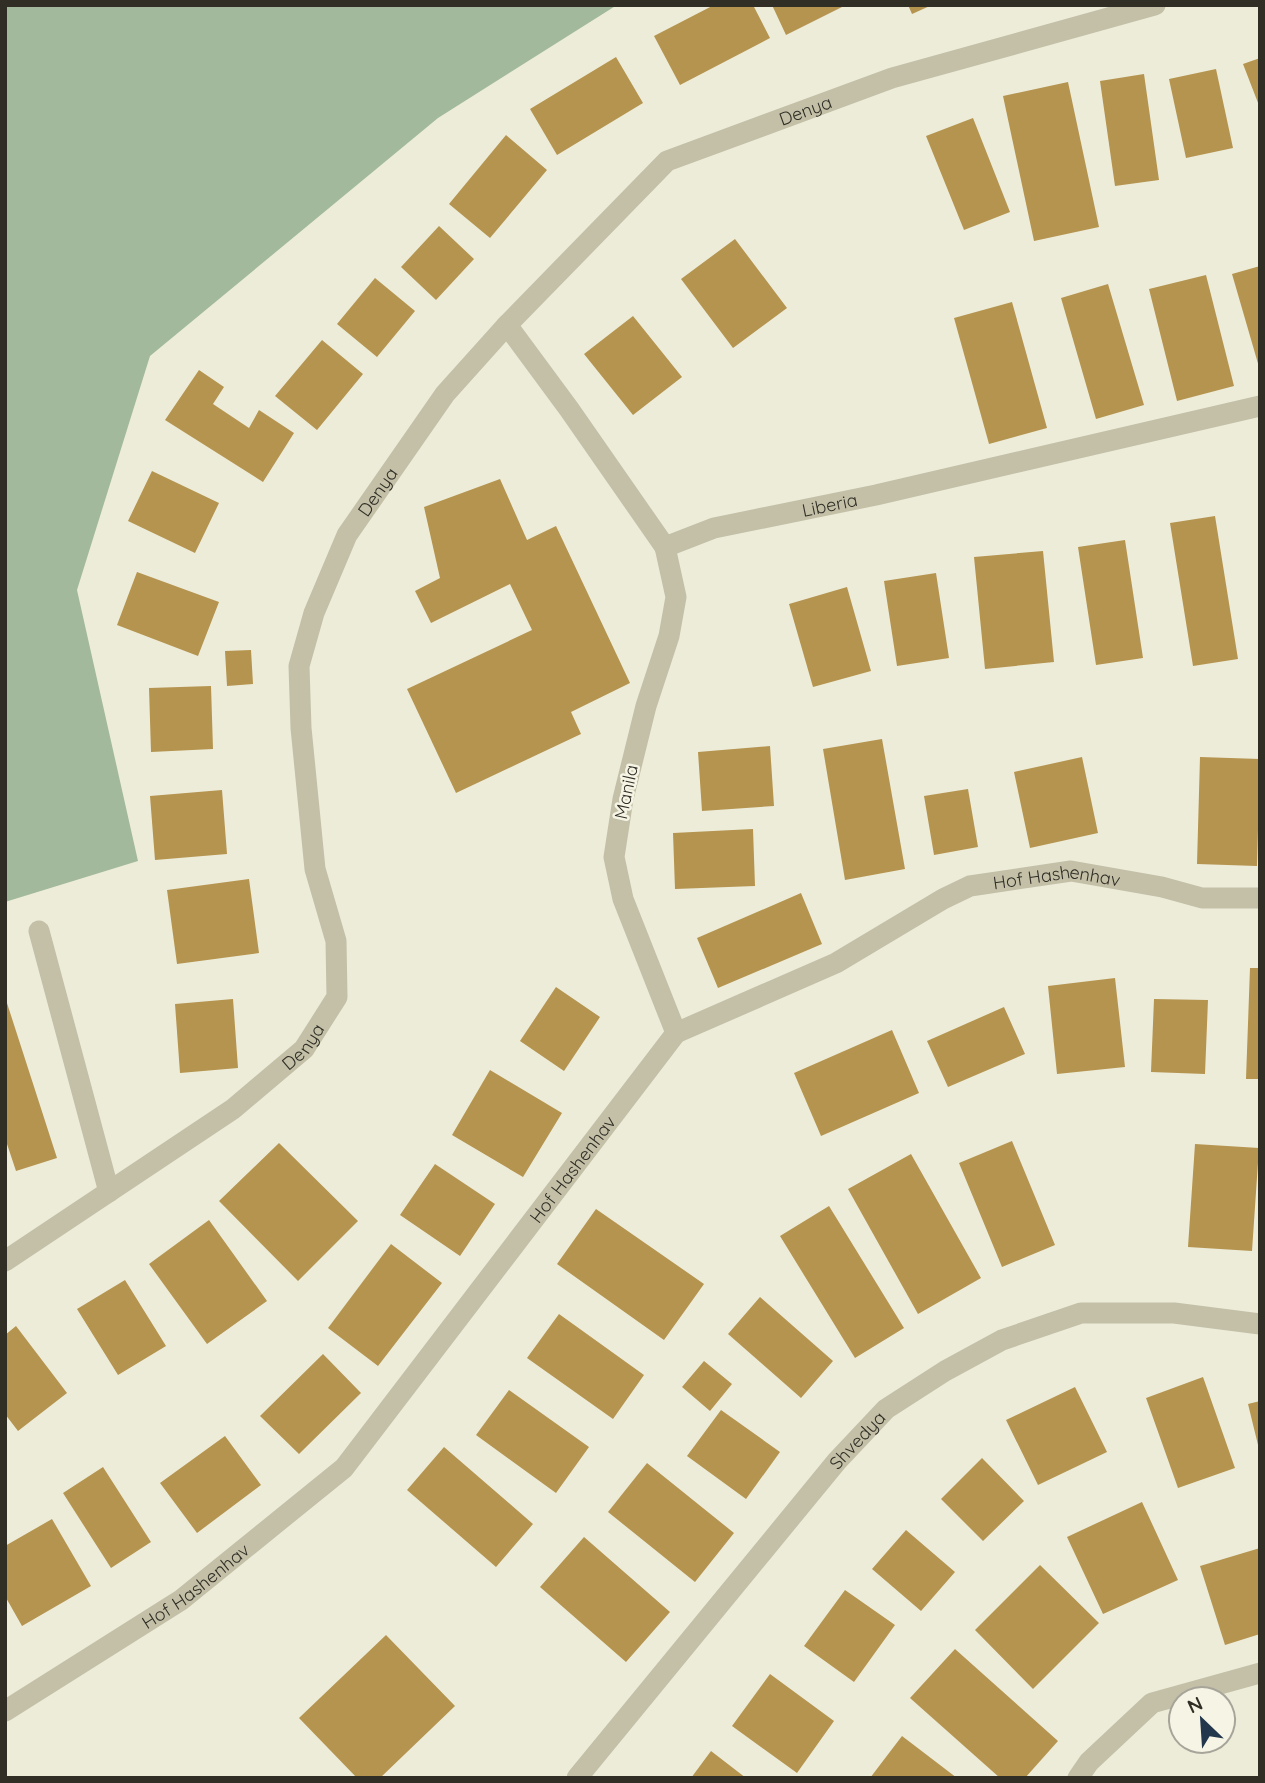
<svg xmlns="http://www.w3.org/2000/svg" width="1265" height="1783" viewBox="0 0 1265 1783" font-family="Quicksand,sans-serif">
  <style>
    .green { fill: #a2ba9b }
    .building { fill: #b5944f }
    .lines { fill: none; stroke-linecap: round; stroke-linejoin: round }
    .minor { stroke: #c3c0a7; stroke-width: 21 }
    .labels { text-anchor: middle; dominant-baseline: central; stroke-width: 5; stroke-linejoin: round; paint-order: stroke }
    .street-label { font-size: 18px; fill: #312e26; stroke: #f6f5e5 }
  </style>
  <rect width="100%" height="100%" fill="#edecd9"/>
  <path class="green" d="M 5,5 L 617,5 L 438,118 L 150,356 L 77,590 L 138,861 L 5,902 Z"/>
  <path class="building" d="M 714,5 L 753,5 L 770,38 L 680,85 L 654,36 Z
    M 772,5 L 846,5 L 786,35 Z
    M 908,5 L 932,5 L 912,14 Z
    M 616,57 L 643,103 L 557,155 L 530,109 Z
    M 1260,58 L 1260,108 L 1243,64 Z
    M 1216,69 L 1233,148 L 1186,158 L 1169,79 Z
    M 1144,74 L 1159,180 L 1115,186 L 1100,81 Z
    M 1068,82 L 1099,227 L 1034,241 L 1003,96 Z
    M 973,118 L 1010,212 L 964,230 L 926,136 Z
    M 506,135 L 547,170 L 490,238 L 449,204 Z
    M 439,226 L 474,259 L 436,300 L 401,267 Z
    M 735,239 L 787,308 L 733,348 L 681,279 Z
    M 1260,266 L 1260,367 L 1259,367 L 1232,274 Z
    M 1206,275 L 1234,386 L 1177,401 L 1149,289 Z
    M 375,278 L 415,311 L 377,357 L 337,324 Z
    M 1108,284 L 1144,405 L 1096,419 L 1061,298 Z
    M 1012,302 L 1047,428 L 989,444 L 954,318 Z
    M 633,316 L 682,377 L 633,415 L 584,354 Z
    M 322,340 L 363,374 L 317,430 L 275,396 Z
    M 199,370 L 224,387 L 213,404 L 249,428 L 259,410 L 294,433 L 263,482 L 165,420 Z
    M 152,471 L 219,503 L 195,553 L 128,521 Z
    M 500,479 L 527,540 L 556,526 L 630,683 L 571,712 L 581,734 L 456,793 L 407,689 L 532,630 L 510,584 L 431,623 L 415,591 L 440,578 L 424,507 Z
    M 1215,516 L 1238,659 L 1193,666 L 1170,523 Z
    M 1125,540 L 1143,658 L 1096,665 L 1078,547 Z
    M 1043,551 L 1054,662 L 985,669 L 974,557 Z
    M 137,572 L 219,602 L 198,656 L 117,625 Z
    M 936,573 L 949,658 L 897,666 L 884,581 Z
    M 847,587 L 871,671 L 813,687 L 789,604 Z
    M 251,650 L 253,684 L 227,686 L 225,651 Z
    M 211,686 L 213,749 L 151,752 L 149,688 Z
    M 882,739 L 905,869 L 845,880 L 823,749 Z
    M 770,746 L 774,806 L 702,811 L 698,752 Z
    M 1082,757 L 1098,833 L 1030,848 L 1014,772 Z
    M 1200,757 L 1260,759 L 1257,866 L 1197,864 Z
    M 968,789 L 978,847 L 934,855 L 924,796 Z
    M 222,790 L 227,854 L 155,860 L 150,796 Z
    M 753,829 L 755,886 L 675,889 L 673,833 Z
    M 249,879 L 259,953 L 177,964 L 167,890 Z
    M 801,893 L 822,944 L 718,988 L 697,938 Z
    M 1250,968 L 1260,968 L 1260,1079 L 1246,1079 Z
    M 1115,978 L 1125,1067 L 1057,1074 L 1048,986 Z
    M 556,987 L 600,1017 L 564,1071 L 520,1041 Z
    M 233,999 L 238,1068 L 180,1073 L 175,1004 Z
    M 1154,999 L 1208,1000 L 1205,1074 L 1151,1072 Z
    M 6,1000 L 57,1158 L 16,1171 L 5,1138 Z
    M 1004,1007 L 1025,1054 L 948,1087 L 927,1041 Z
    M 892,1030 L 919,1093 L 821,1136 L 794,1073 Z
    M 490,1070 L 562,1113 L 523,1177 L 452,1135 Z
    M 1012,1141 L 1055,1245 L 1002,1267 L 959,1163 Z
    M 279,1143 L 358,1221 L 298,1281 L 219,1201 Z
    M 1195,1144 L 1259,1148 L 1252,1251 L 1188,1247 Z
    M 911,1154 L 981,1278 L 918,1314 L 848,1189 Z
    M 435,1164 L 495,1204 L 460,1256 L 400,1215 Z
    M 829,1206 L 904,1328 L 855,1358 L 780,1236 Z
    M 596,1209 L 704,1284 L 664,1340 L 557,1264 Z
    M 209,1220 L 267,1301 L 207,1344 L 149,1264 Z
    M 391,1244 L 442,1283 L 378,1366 L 328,1328 Z
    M 125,1280 L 166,1346 L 118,1375 L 77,1309 Z
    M 760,1297 L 833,1361 L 801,1398 L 728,1334 Z
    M 559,1314 L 644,1375 L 613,1419 L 527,1358 Z
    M 16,1326 L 67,1393 L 18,1431 L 5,1414 L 5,1335 Z
    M 323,1354 L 361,1393 L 299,1454 L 260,1416 Z
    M 704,1361 L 732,1384 L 710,1411 L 682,1387 Z
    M 1203,1377 L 1235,1468 L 1178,1488 L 1146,1398 Z
    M 1075,1387 L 1107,1452 L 1038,1485 L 1006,1420 Z
    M 509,1390 L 589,1447 L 556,1493 L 476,1435 Z
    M 1260,1401 L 1260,1449 L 1259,1449 L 1248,1404 Z
    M 721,1410 L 780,1452 L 746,1499 L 687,1456 Z
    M 225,1436 L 261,1485 L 197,1533 L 160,1483 Z
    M 444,1447 L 533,1524 L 496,1567 L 407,1490 Z
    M 982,1458 L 1024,1501 L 983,1541 L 941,1499 Z
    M 647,1463 L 734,1533 L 695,1582 L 608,1512 Z
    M 103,1467 L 151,1542 L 111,1568 L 63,1493 Z
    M 1142,1502 L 1178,1580 L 1103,1614 L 1067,1537 Z
    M 52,1519 L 91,1586 L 22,1626 L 5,1596 L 5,1546 Z
    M 906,1530 L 955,1572 L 921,1611 L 872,1569 Z
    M 584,1537 L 670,1612 L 626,1662 L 540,1587 Z
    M 1260,1548 L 1260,1634 L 1225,1645 L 1200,1566 Z
    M 1040,1565 L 1099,1623 L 1033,1689 L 975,1630 Z
    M 845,1590 L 895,1625 L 854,1682 L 804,1646 Z
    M 386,1635 L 455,1706 L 380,1778 L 357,1778 L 299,1718 Z
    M 955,1649 L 1058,1741 L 1025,1778 L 1000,1778 L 910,1698 Z
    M 770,1674 L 834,1721 L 797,1773 L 732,1726 Z
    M 902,1736 L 957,1778 L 870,1778 Z
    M 711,1751 L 746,1778 L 691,1778 Z"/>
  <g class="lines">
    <g class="minor">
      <path id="s1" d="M 507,325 L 569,409 L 665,547 L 714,528 L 876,495 L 1260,406"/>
      <path d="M 665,547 L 676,597 L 669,636 L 646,706 L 623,799 L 614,857 L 623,899 L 676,1033"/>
      <path d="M 39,931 L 109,1192"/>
      <path id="s2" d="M 5,1261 L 233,1109 L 304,1049 L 337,997 L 336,941 L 315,869 L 301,728 L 299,666 L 314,613 L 347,535 L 445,394 L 507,325 L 667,161 L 892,78 L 1155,5"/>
      <path id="s3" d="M 5,1711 L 181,1600 L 344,1468 L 676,1033 L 836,963 L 943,899 L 970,886 L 1071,871 L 1162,887 L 1202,898 L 1260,898"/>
      <path id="s4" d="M 577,1778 L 837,1461 L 886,1409 L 945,1371 L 1002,1340 L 1081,1313 L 1174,1313 L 1260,1324"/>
      <path d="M 1078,1778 L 1089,1762 L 1152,1703 L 1260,1673"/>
    </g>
  </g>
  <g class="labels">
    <g class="street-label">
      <text stroke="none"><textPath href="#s2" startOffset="1544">Denya</textPath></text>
      <text stroke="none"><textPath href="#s2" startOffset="956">Denya</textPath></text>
      <text stroke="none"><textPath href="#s1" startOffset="443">Liberia</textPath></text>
      <text transform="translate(626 792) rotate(-78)">Manila</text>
      <text stroke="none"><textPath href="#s3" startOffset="1382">Hof Hashenhav</textPath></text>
      <text stroke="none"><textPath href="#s2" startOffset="368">Denya</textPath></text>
      <text stroke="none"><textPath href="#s3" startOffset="794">Hof Hashenhav</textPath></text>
      <text stroke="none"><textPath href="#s4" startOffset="439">Shvedya</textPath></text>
      <text stroke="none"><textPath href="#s3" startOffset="228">Hof Hashenhav</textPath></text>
    </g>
  </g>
  <rect width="1265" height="1783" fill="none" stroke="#312e26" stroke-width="14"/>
  <g transform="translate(1202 1720) rotate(335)"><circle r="33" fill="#f6f5e5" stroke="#a7a599" stroke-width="2"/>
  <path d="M0-5L12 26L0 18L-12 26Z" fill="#22374c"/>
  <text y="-10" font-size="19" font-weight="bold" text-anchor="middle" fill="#312e26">N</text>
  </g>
</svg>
